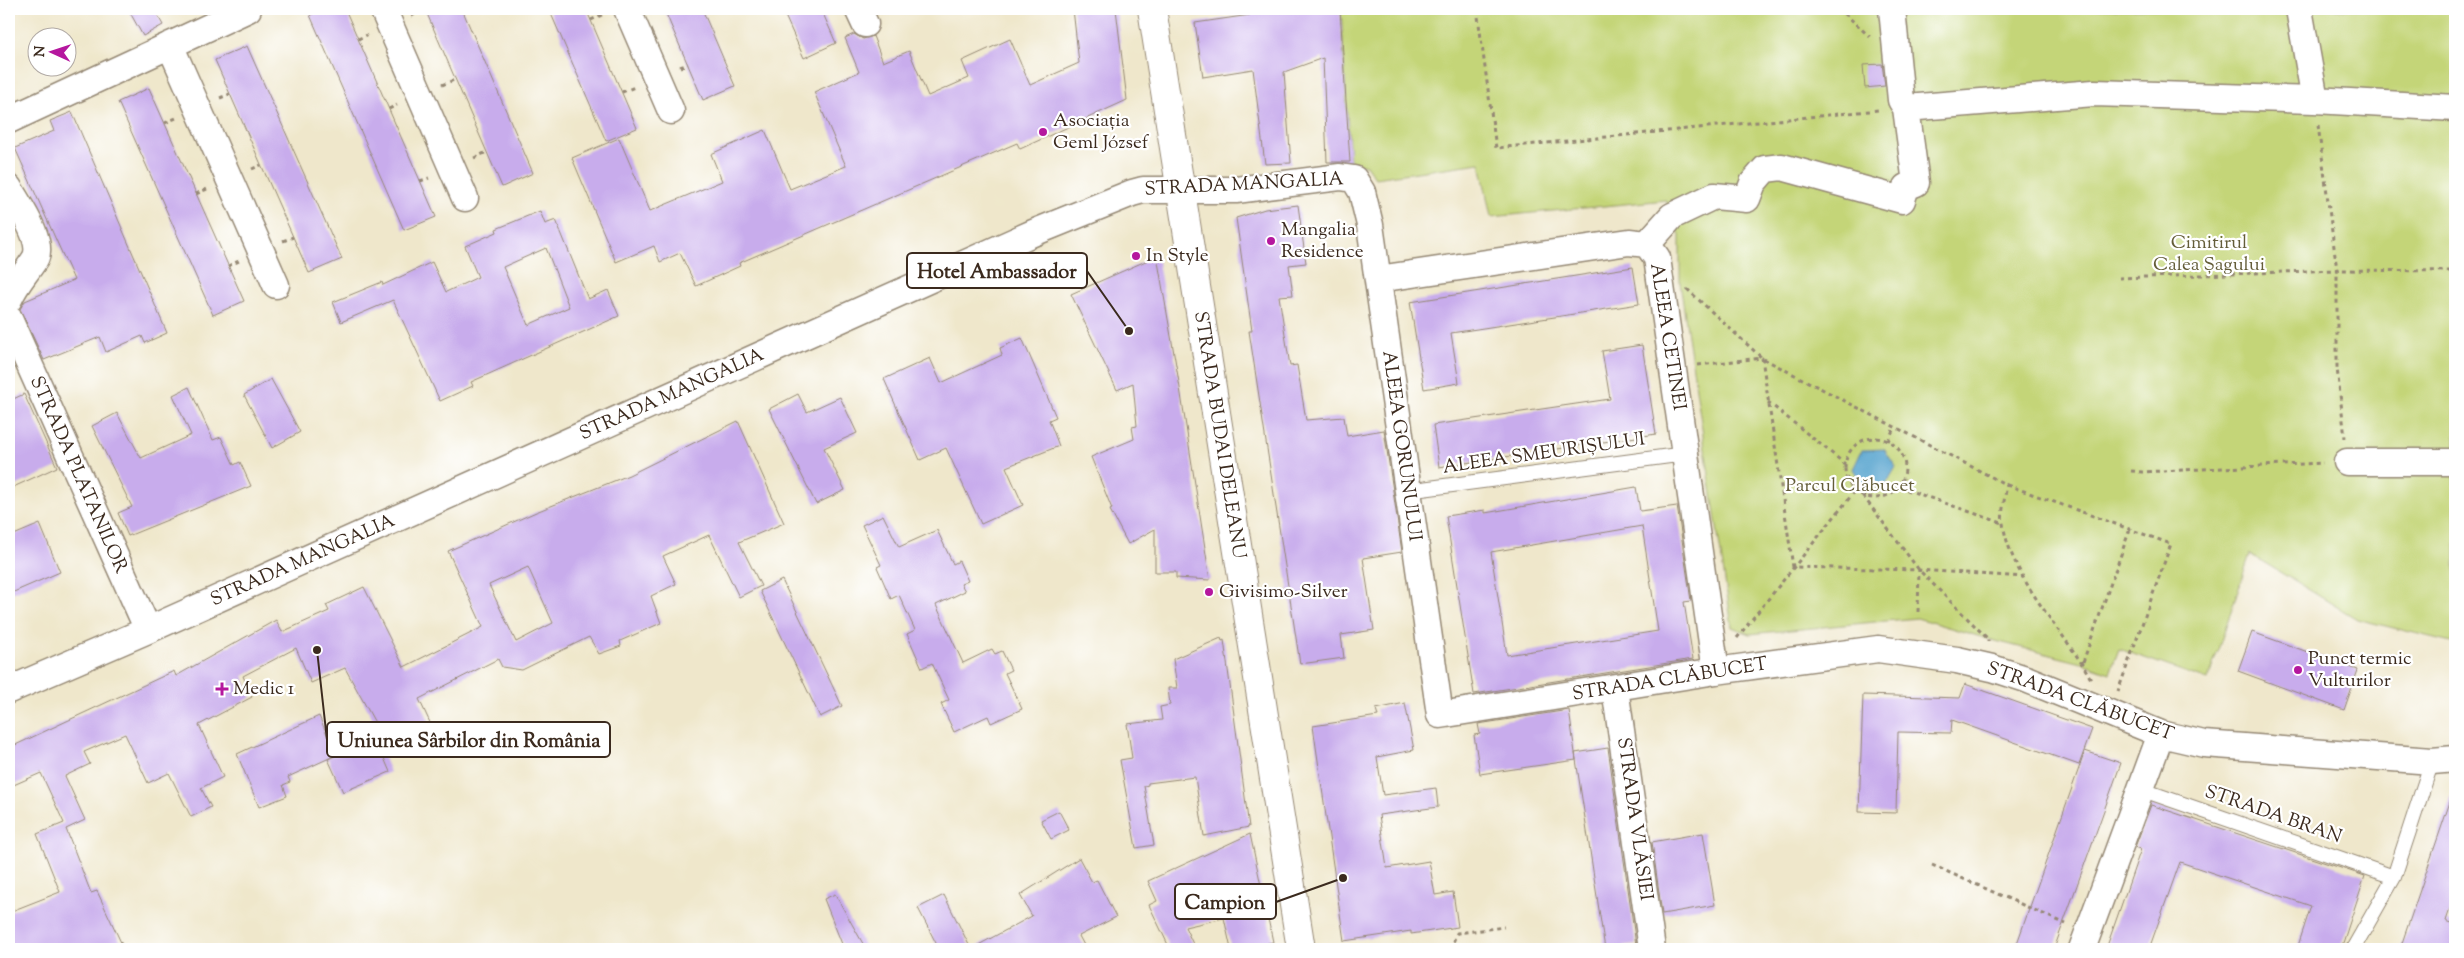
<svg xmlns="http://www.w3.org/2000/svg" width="2464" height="958" viewBox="0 0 2464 958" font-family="'Sorts Mill Goudy',serif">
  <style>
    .green { fill: #c4d578; stroke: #80804b }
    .water { fill: #55a3ce; stroke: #486676 }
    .building { fill: #c8acec; fill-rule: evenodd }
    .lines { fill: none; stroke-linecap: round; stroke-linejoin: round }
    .lane-casing { stroke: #958874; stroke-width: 16 }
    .street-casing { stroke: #958874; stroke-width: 29 }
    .secondary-casing { stroke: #958874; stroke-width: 30 }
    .path { stroke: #958874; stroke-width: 3; stroke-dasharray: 4 4; stroke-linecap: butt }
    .lane { stroke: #fff; stroke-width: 14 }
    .street { stroke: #fff; stroke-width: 26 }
    .secondary { stroke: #fff; stroke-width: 28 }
    .poi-dot { fill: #b5179e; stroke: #fff; stroke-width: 2 }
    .labels { text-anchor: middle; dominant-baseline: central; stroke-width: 4.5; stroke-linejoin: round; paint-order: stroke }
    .poi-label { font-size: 19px; fill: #3b2a1e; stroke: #fff; text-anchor: start }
    .street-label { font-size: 19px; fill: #3b2a1e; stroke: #fff }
    .park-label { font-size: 19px; fill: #645d39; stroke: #fff }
    .leader { fill: none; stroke: #3b2a1e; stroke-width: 2 }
    .callout-dot { fill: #3b2a1e; stroke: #fff; stroke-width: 2 }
    .callout { fill: #fff; stroke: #3b2a1e; stroke-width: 2 }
    .callout-label { font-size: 20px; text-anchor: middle; font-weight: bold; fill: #3b2a1e }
  </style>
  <rect width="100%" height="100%" fill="#fff"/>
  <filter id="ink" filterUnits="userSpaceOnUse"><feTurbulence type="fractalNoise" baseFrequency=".02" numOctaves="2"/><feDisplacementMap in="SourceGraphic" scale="10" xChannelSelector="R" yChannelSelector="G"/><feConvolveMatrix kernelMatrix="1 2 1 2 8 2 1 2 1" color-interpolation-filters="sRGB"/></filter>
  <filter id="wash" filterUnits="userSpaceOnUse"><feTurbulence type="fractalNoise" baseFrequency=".0096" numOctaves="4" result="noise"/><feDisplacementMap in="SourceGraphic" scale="20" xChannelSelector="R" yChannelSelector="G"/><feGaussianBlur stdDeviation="1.12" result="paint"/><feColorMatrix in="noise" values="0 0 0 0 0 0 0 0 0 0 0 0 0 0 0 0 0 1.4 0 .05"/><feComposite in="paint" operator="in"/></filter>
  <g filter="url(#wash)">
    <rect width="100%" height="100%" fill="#efe7cb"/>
    <path class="green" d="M 1341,9 L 2455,9 L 2455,643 L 2357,619 L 2250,554 L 2208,680 L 2119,649 L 2110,673 L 2082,663 L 1988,639 L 1917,618 L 1749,634 L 1732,627 L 1680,283 L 1680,235 L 1666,200 L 1491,217 L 1480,163 L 1375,178 L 1366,165 L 1350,162 Z"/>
    <path class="water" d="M 1884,449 L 1896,467 L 1885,486 L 1864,487 L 1853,469 L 1862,450 Z"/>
    <g id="blocks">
      <path class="building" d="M 128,9 L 154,9 L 163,25 L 143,36 Z
        M 325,9 L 345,9 L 436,217 L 404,230 L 310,15 Z
        M 425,9 L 462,9 L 533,173 L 502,187 Z
        M 549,9 L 586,9 L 637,128 L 606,141 Z
        M 664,9 L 702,9 L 735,86 L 703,100 Z
        M 782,9 L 821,9 L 836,43 L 804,58 Z
        M 1073,9 L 1116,9 L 1127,100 L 1020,149 L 1017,143 L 739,263 L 740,266 L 696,286 L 680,253 L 660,262 L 654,246 L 616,262 L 572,158 L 619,138 L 650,211 L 722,181 L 711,154 L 765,130 L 790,189 L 846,166 L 814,92 L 859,72 L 845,38 L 854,34 L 863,39 L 873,36 L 883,62 L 909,51 L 928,96 L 969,78 L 962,61 L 1010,39 L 1030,85 L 1079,63 Z
        M 1248,9 L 1340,9 L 1350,162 L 1327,162 L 1323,58 L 1284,72 L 1291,163 L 1265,164 L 1253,69 L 1203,77 L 1195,23 L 1250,15 Z
        M 247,46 L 342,259 L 309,273 L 215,60 Z
        M 1882,64 L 1885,86 L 1865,88 L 1863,65 Z
        M 149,88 L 244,301 L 213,315 L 118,102 Z
        M 72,112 L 167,333 L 145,343 L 142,336 L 106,352 L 100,337 L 44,360 L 20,309 L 25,301 L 74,280 L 15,148 L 54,131 L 50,121 Z
        M 1298,205 L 1306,263 L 1289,265 L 1293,295 L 1279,296 L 1290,366 L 1297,365 L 1306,420 L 1344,417 L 1347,436 L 1384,430 L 1402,552 L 1363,558 L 1374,630 L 1341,635 L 1344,658 L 1300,664 L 1249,331 L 1252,331 L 1236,218 L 1265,209 Z
        M 540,211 L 545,224 L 556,220 L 588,299 L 608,290 L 619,316 L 471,382 L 473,386 L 440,401 L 393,300 L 341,322 L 333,302 L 382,282 L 383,285 L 432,262 L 446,292 L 478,277 L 465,246 L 497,232 L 496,229 ZM 546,248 L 569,307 L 528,325 L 503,267 Z
        M 1157,256 L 1180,388 L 1210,580 L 1176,578 L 1176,572 L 1155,572 L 1155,529 L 1128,544 L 1110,510 L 1112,509 L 1091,457 L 1134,439 L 1132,427 L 1137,426 L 1133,383 L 1117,390 L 1071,294 Z
        M 1633,267 L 1639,304 L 1451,333 L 1459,383 L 1424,389 L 1410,302 Z
        M 1022,338 L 1056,417 L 1049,420 L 1059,446 L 1006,467 L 1023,505 L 981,524 L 946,448 L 920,460 L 884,379 L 930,358 L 941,383 L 1002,355 L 1000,348 Z
        M 1642,345 L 1656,434 L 1439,467 L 1433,425 L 1610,399 L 1602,351 Z
        M 271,379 L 300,432 L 272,448 L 244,395 Z
        M 189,387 L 213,440 L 221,437 L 234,465 L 240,462 L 251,486 L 128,536 L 118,513 L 132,507 L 92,426 L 117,413 L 141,458 L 191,435 L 173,395 Z
        M 24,394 L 57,467 L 9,489 L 9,401 Z
        M 798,394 L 807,412 L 840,397 L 857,433 L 824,448 L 845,490 L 816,504 L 769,409 Z
        M 738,421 L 784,523 L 739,542 L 761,586 L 739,597 L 709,535 L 663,556 L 676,584 L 651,596 L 661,623 L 620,641 L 621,646 L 599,654 L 589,637 L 522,670 L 502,667 L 498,659 L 419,699 L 433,729 L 390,750 L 345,668 L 311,683 L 296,648 L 243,676 L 252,697 L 199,725 L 223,777 L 201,788 L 211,807 L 191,817 L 169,773 L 148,783 L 125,734 L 84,752 L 90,764 L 65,776 L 85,820 L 66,829 L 91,893 L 97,891 L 124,949 L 9,949 L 9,912 L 60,892 L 37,834 L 64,823 L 41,773 L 9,787 L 9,748 L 174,671 L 176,676 L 276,620 L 282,632 L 329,611 L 326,605 L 364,587 L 404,667 L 483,627 L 448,551 L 536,512 L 629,475 ZM 528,567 L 553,623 L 516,642 L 489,585 Z
        M 1636,487 L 1640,511 L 1677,506 L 1691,601 L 1684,602 L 1693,659 L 1474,694 L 1446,516 L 1485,510 L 1485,513 ZM 1642,526 L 1658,631 L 1507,655 L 1491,552 Z
        M 883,515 L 899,547 L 937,530 L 953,564 L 959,561 L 968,581 L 961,584 L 965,591 L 936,605 L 963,663 L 992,649 L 995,654 L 1002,651 L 1011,670 L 1005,673 L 1022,709 L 991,723 L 988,716 L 954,732 L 941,704 L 949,700 L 932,663 L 922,668 L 907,634 L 915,630 L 899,595 L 891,599 L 877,567 L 881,565 L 862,525 Z
        M 40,524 L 60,572 L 9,594 L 9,537 Z
        M 782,580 L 842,706 L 820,717 L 760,591 Z
        M 2252,632 L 2358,670 L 2344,710 L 2238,671 Z
        M 1221,638 L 1222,641 L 1224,640 L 1249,827 L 1204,836 L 1195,777 L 1148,783 L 1148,785 L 1144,786 L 1154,845 L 1136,848 L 1120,760 L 1132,758 L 1127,724 L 1162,720 L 1160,707 L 1170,705 L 1168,688 L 1177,688 L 1173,659 Z
        M 1965,684 L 2092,729 L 2079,765 L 1952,720 L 1951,733 L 1898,732 L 1896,813 L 1859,812 L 1863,695 L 1960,698 Z
        M 1405,703 L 1414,750 L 1377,757 L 1383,795 L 1436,788 L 1438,807 L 1379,815 L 1387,868 L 1429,861 L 1435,895 L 1453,892 L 1458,927 L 1411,934 L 1411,931 L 1344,941 L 1313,726 L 1378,716 L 1376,709 Z
        M 1569,710 L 1576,760 L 1480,774 L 1474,735 L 1480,734 L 1478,724 Z
        M 319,716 L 336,755 L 288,777 L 290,782 L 283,785 L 287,796 L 259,807 L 237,754 Z
        M 375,737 L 390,772 L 343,792 L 328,759 Z
        M 1608,748 L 1636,945 L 1605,949 L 1575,753 Z
        M 2085,751 L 2121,763 L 2107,802 L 2054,949 L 2015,949 Z
        M 2452,796 L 2455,796 L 2455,894 L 2446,921 L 2455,924 L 2455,949 L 2412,949 L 2401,946 Z
        M 2151,805 L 2365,876 L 2341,949 L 2297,949 L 2311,906 L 2180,862 L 2149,949 L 2106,949 L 2141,849 L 2135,847 Z
        M 1059,811 L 1069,830 L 1051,839 L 1041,820 Z
        M 1703,833 L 1715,905 L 1662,914 L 1652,842 Z
        M 1250,834 L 1273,942 L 1244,949 L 1231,949 L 1224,918 L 1185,927 L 1193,944 L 1183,949 L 1170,949 L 1149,905 L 1157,901 L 1148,881 Z
        M 1079,858 L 1092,882 L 1097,880 L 1116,917 L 1079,936 L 1086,949 L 939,949 L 918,908 L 944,895 L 971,949 L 1032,916 L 1020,895 Z
        M 835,894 L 866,949 L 844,949 L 824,899 Z"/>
    </g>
  </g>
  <g filter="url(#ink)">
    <use href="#blocks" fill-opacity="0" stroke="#958874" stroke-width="1"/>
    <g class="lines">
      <g class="lane-casing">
        <path id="lane" d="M 1407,491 L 1685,454
          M 2140,789 L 2394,877
          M 2353,949 L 2394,877 L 2432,761"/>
      </g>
      <g class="street-casing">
        <path id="street" d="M 383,9 L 465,198
          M 627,9 L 671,111
          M 858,9 L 865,24
          M 2299,9 L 2315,100
          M 170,45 L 276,285
          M 1906,108 L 2094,93 L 2315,100 L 2455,108
          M 9,120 L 248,9
          M 9,188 C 18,204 45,241 35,259 C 26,273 16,283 9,299
          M 1647,244 L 1672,216 L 1714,196 L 1747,199 L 1753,183 L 1765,169 L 1782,167 L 1902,200 L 1906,187 L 1916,183 L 1906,108 L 1901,100 L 1892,9
          M 1378,279 L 1629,242 L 1647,244 L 1657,258 L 1716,671
          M 9,319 L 148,630
          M 2347,462 L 2455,462
          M 1615,688 L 1652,949
          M 9,690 L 148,630 L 1033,233 L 1132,193 L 1143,190 L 1236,190 L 1340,177 L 1354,179 L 1362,192 L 1370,225 L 1440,715 L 1716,671 L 1878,649 L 1957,660 L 1992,668 L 2026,679 L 2161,734 L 2204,744 L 2432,761 L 2455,759
          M 2082,949 L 2161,734"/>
      </g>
      <g class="secondary-casing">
        <path id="secondary" d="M 1152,9 L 1301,949"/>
      </g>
      <path class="path" d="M 1477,9 L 1496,148 L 1879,110
        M 1797,9 L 1843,12 L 1870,37
        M 411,16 L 425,10
        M 591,20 L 604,14
        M 358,39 L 367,35
        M 680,67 L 688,64
        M 442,85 L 456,79
        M 622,92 L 635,87
        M 220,98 L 230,94
        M 389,109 L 397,105
        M 165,123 L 176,118
        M 2318,125 L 2337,270 L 2337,368 L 2345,438
        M 474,158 L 487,152
        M 252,169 L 261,165
        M 420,181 L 429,178
        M 196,194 L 207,189
        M 283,241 L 293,237
        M 228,266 L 239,261
        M 2119,278 L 2337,270 L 2455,271
        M 1687,289 L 1762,358 L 2007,485 C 2005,497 2001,512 2003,523 C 2011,580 2064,630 2091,679
        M 1698,365 L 1762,358 L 1793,567 L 1919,570 L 2024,577
        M 1768,402 L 1845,464
        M1845 468a30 30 0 1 1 60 0a30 30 0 1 1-60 0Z
        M 1888,441 L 1894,428
        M 2131,471 L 2142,472 L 2323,463
        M 2007,485 L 2171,544 L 2118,691
        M 1899,487 L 2002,523
        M 1863,496 L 1919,570 L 1988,639 L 1988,642
        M 1918,612 L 1919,570
        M 1737,638 L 1855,491
        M 2083,662 L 2130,529
        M 1932,865 L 2066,924
        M 1325,944 L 1332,949
        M 1450,949 L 1457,933 L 1504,927"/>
      <use href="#lane" class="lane"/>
      <use href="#street" class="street"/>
      <use href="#secondary" class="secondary"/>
    </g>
  </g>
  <g class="poi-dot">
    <circle cx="1043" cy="132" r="5"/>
    <circle cx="1271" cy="241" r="5"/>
    <circle cx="1136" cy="256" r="5"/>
    <circle cx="1209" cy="592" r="5"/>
    <circle cx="2298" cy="670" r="5"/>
    <path d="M219.5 681.5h5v5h5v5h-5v5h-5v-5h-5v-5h5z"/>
  </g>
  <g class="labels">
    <g class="poi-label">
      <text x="1053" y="121">Asociația<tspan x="1053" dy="22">Geml József</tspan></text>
      <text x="1281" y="230">Mangalia<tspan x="1281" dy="22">Residence</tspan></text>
      <text x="1146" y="256">In Style</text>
      <text x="1219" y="592">Givisimo-Silver</text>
      <text x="2308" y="659">Punct termic<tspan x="2308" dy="22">Vulturilor</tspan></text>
      <text x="233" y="689">Medic 1</text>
    </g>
    <g class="street-label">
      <text transform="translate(1244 185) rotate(-3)">STRADA MANGALIA</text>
      <text transform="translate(1667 337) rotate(81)">ALEEA CETINEI</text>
      <text transform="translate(672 395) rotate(-24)">STRADA MANGALIA</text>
      <text transform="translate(1219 435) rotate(81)">STRADA BUDAI DELEANU</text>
      <text transform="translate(1401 446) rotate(82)">ALEEA GORUNULUI</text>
      <text transform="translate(1544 454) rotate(-8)">ALEEA SMEURIȘULUI</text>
      <text transform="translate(78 475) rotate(66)">STRADA PLATANILOR</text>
      <text transform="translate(303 561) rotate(-24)">STRADA MANGALIA</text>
      <text transform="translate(1670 680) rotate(-9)">STRADA CLĂBUCET</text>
      <text transform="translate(2080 702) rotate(20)">STRADA CLĂBUCET</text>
      <text transform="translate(2273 815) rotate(19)">STRADA BRAN</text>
      <text transform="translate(1634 819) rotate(82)">STRADA VLĂSIEI</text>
    </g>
    <g class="park-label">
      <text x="2209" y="243">Cimitirul<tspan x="2209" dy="22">Calea Șagului</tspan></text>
      <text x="1850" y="486">Parcul Clăbucet</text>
    </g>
  </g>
  <path class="leader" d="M1129 331L1087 271M317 650L327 740M1343 878L1276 902"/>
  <g class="callout-dot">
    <circle cx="1129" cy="331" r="5"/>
    <circle cx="317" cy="650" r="5"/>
    <circle cx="1343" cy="878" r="5"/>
  </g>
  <g class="callout">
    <rect x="907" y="253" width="180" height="35" rx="5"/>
    <rect x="327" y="722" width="283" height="35" rx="5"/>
    <rect x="1175" y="884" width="101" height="35" rx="5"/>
  </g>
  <g class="callout-label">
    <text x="997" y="278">Hotel Ambassador</text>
    <text x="469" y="747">Uniunea Sârbilor din România</text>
    <text x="1225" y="909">Campion</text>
  </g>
  <rect width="2464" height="958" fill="none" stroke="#fff" stroke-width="30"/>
  <g transform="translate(52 52) rotate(273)"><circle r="24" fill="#ffffff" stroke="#b1aaa5"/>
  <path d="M0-4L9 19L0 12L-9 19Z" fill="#b5179e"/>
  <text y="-8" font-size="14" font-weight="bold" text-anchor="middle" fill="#3b2a1e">N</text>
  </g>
</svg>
